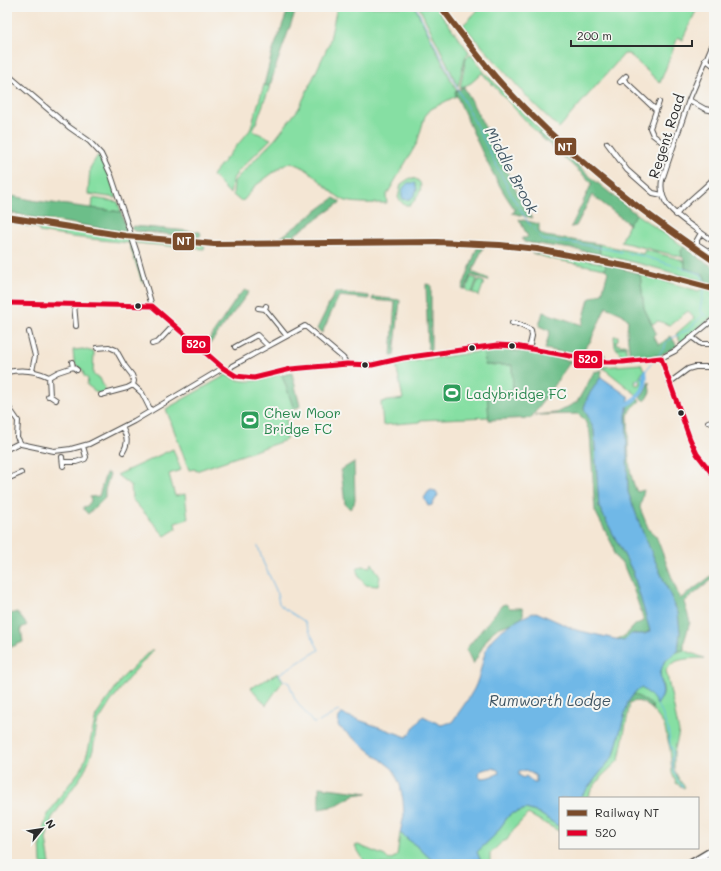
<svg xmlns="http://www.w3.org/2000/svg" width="721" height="871" viewBox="0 0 721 871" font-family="Mali,sans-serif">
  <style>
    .green { fill: #86dfa3; stroke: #588567 }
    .forest { fill: #6cbe89; stroke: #4c745a }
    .water { fill: #70b8e7; stroke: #4e7289; fill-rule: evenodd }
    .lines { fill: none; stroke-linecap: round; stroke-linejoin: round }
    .stream { stroke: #70b8e7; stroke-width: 1 }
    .canal { stroke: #70b8e7; stroke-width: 4.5 }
    .minor-casing { stroke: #494744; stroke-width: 6 }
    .highway-casing { stroke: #494744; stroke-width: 8 }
    .minor { stroke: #fff; stroke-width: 4 }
    .highway { stroke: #fff; stroke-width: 5.5 }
    .bus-1-casing { stroke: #f6f6f2; stroke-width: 8 }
    .bus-1 { stroke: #e4002b; stroke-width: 5 }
    .rail-1-casing { stroke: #f6f6f2; stroke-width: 9 }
    .rail-1 { stroke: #7a4b2a; stroke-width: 6 }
    .bus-dot { fill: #2b2b2b; stroke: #f6f6f2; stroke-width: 1.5 }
    .labels { text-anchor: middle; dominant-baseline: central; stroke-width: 4; stroke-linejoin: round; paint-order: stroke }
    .street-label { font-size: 14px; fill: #2b2b2b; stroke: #f6f6f2 }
    .leisure-label { font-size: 14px; fill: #27864d; stroke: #f6f6f2; text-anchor: start }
    .water-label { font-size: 15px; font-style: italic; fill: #405563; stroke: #f6f6f2 }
    .line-badge { stroke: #f6f6f2; stroke-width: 1.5 }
    .badge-label { font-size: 11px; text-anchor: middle; font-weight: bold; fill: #fff }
  </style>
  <rect width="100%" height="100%" fill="#f6f6f2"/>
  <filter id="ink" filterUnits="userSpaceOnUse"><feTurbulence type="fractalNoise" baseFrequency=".025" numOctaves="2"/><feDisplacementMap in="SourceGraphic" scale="8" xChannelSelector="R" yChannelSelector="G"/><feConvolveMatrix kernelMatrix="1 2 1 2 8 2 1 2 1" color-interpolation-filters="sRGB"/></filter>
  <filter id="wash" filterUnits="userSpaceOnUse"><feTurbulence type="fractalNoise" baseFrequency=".012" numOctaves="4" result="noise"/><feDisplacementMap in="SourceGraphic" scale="16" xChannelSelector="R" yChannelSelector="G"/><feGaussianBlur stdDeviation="0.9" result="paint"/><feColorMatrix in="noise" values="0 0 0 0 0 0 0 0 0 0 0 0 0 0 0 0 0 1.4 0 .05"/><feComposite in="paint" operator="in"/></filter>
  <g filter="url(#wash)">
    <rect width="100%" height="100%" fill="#f4e6d4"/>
    <path class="green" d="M 337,7 L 415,7 L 456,90 L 457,91 L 455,92 L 456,96 L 431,109 L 425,116 L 417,143 L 386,196 L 387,203 C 375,203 357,204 346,201 C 327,194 306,158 285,164 L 255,186 L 244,200 L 240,201 L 233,195 L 234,181 L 276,138 L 299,108 L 329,44 Z
      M 419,7 L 436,7 L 469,52 L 465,58 L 458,87 L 446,61 Z
      M 479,7 L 698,7 L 682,40 L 678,37 L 660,83 L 629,54 L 624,54 L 559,128 L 530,100 L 463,25 L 477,11 Z
      M 471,54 L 484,72 L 541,131 L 538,134 L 482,73 L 471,83 L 460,88 L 466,58 Z
      M 264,85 L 270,86 L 253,131 L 271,139 L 239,170 L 233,179 L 230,194 L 212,175 L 250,130 Z
      M 98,155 L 107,169 L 117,198 L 88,194 L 90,168 Z
      M 410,178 C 429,179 419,198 410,205 L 404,205 L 398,198 L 401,184 Z
      M 93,198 L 118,202 L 121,212 L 92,208 Z
      M 636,214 L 684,247 L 681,251 L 682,257 L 621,242 L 629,224 Z
      M 7,219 L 83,232 L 129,238 L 144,282 L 142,282 L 129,243 L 72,237 L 39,232 L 38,228 L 7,222 Z
      M 135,239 L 205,244 L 204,249 L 136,243 Z
      M 599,244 L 643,254 L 645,250 L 679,259 L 685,262 L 685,268 L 704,275 L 706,282 L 645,265 L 600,254 Z
      M 532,253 L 572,257 L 606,264 L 605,269 L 552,259 Z
      M 640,274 L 698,291 L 705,288 L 714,292 L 714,315 L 681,343 L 676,334 L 694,318 L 688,311 L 670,325 L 658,321 L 652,324 L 644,308 Z
      M 471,277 L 477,279 L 472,293 L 466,290 Z
      M 478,280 L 484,282 L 479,296 L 473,293 Z
      M 614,336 L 618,336 L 618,340 L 616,341 L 617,345 L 620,344 L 620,346 L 626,344 L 627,346 L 617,348 L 626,347 L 627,356 L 624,357 L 615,347 Z
      M 83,349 L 94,352 L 93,374 L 95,376 L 100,378 L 106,392 L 99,394 L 87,385 L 88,379 L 84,376 L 83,370 C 73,365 74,361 73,350 Z
      M 484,351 L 485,365 L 512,365 L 513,391 L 487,392 L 489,417 L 420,420 L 420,422 L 383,425 L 381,402 L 403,399 L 396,364 Z
      M 587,352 L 604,354 L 605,356 L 603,358 L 586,355 Z
      M 641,364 L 644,370 L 639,379 L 636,380 L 635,384 L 636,385 L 641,384 L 640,380 L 644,375 C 645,385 644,388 637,395 L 602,367 Z
      M 280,374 L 282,375 L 294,409 C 284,416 286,429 286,440 L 196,471 L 195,469 L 189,470 L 166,409 L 226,375 C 246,386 260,380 280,374 Z
      M 173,449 L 181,470 L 169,474 L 175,496 L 185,494 L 188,519 L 175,523 L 176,529 L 165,536 L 132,499 L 131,486 L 117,475 Z
      M 372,563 L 380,577 L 378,586 L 366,585 C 361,580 357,576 357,569 L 362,566 L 370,567 Z
      M 151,650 L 153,650 L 127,680 L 110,703 L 97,724 L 93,750 L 84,772 L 52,818 L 46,839 L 50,864 L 41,864 L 40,840 L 47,816 L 61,795 L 82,768 L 88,751 L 96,716 L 123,677 Z
      M 684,650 L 704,658 C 691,659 674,657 666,670 L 679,732 L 674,753 L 674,770 L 680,781 L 685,787 L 684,788 L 676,783 L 672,773 L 670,748 L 664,725 L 652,709 L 652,705 L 634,694 L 636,691 L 641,688 C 648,692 654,697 657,704 C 659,700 663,698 663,694 C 664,687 661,681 660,675 C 660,663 673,652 684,650 Z
      M 278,673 L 283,681 L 266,705 L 251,688 Z
      M 628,702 L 630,703 L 619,760 L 602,776 L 592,789 L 587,798 L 580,798 L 614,755 Z
      M 526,809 L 539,813 L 558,826 L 560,824 L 560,831 L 557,830 L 528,814 L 513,830 L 507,840 L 502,842 L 490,854 L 490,864 L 482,864 L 477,852 L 494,836 L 510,814 Z
      M 400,833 L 419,848 L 436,864 L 368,864 L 365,862 L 355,846 L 358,845 L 385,856 L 389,860 L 397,856 Z"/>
    <path class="forest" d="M 289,7 L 297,7 L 277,63 L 270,86 L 264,85 L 272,53 Z
      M 464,87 L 493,143 L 526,211 L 533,218 L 512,213 L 514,212 L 515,210 C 490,174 473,132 455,92 Z
      M 541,131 L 594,180 L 636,214 L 629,224 L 592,195 L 576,226 L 571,227 L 592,183 L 539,135 L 538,134 Z
      M 7,195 L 37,201 L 121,212 L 127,232 L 36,218 L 7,212 Z
      M 334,198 L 341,202 L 294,235 L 294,238 L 280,238 Z
      M 519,219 L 539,224 L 539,232 L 545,236 L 599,244 L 600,254 L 572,249 L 524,242 L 522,238 L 526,238 L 528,237 Z
      M 133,226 L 200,232 L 201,235 L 199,237 L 134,231 L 131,228 Z
      M 684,247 L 698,256 L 698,258 L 714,267 L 714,285 L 706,282 L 704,275 L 685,268 L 685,260 L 682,257 L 681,251 Z
      M 477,248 L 483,248 L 472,272 L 489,279 L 488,281 L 471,275 L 465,289 L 462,289 Z
      M 606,264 L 640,274 L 644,308 L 656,333 L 653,336 L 659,345 L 671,336 L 677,346 L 661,355 L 630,358 L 627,332 L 628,320 L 622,314 L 606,307 L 590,342 L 579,355 L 545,349 L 550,331 L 539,326 L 543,312 L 582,325 L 589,299 L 602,293 L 608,272 L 605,269 Z
      M 426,284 L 431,285 L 431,350 L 428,350 Z
      M 245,290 L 249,292 L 206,349 L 204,347 L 239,295 Z
      M 335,292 L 369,296 L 369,299 L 339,296 L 322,333 L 317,329 Z
      M 373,297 L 400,300 L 394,356 L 391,356 L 395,302 L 372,300 Z
      M 500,349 L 527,352 L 571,361 L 531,418 L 489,420 L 487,392 L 513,391 L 512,365 L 485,365 L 484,351 Z
      M 602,370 L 601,377 L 588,396 L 584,408 L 594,430 L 599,507 L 633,572 L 650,630 C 644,635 641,635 634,633 L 624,641 L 617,639 L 625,636 L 636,624 L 644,621 L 633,588 L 623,564 L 618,560 L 614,554 L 613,546 L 595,511 L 590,433 L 585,421 L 579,414 L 535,415 L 556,413 L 577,402 L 594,372 Z
      M 292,373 L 300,406 L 299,407 L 294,409 L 282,375 Z
      M 649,382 L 650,392 L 645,401 L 640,398 L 645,392 Z
      M 638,399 L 640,401 L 630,410 L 628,416 C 629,441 626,469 637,492 L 644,490 L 640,508 L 649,530 L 656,536 L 680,599 L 714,574 L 714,578 L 684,602 L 690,622 L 684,642 L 684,650 L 678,651 L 680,632 L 678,613 L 643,533 L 628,492 L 626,415 L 628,406 Z
      M 354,462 L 355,499 L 354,504 L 350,509 L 345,504 L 341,470 Z
      M 106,473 L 110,474 L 105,490 L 105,498 L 88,514 L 84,510 L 83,507 L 87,506 L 91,501 L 90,497 L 99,496 Z
      M 506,604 L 510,608 L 522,608 C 529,623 504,623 495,630 C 486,637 480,654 473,664 L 466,649 L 502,605 Z
      M 17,612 L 27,625 L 21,628 L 23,642 L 9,648 L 7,648 L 7,615 Z
      M 634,694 L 652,705 L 652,709 C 644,703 639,699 630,703 L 628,702 Z
      M 319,787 L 368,793 L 354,795 L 335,806 L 319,809 Z"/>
    <path class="water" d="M 408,183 L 415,183 L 417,189 C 414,196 412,201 403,199 C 400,193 403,187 408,183 Z
      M 601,377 L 629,397 L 626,415 L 628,492 L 643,533 L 678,613 L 680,632 L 678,651 L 664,662 L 660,674 L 663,692 L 662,697 L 657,705 C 654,698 648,692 641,688 L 636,691 L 628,702 L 614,755 L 580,798 L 560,798 L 560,824 L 558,826 L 539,813 L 526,809 L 510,814 L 494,836 L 477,852 L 482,864 L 436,864 L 419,848 L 400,833 L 404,815 L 403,800 L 400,785 L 393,769 L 338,726 L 339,717 L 342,714 L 407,737 L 423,716 L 441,725 L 452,722 C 459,712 468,700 474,689 C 481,675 482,658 488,645 C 495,631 523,616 536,612 L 576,630 L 624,641 L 631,634 L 645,634 L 650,631 L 633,572 L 599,507 L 594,430 L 584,408 L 588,396 ZM 493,768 L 498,770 L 499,773 C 495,776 487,778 481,778 L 479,775 L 480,771 L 486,769 ZM 526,770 L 536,776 L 536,783 L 534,783 L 526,776 L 523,778 L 519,775 L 519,772 Z
      M 431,490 L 436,491 L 438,495 L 432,505 L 428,506 L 424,498 L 428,492 Z"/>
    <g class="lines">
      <path class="stream" d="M 416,7 L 512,196 L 528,222 L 543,240 L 580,244 L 643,256 L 701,274 L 705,282 L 700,310 L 701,312 L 707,316
        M 658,356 L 664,348 L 667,341 L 689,329 L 703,315
        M 637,382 L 654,360
        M 258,546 L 263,562 L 276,590 L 279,603 L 282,607 L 304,621 L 319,650 L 279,674 L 282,678
        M 283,680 L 289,683 L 295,699 L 313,723 L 315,723
        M 657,705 L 661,710 L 666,725 L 668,728 L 670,745 L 673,751 L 672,764 L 674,772 L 678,781 L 683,787
        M 319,722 L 338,711 L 339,711 L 342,714"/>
      <path class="canal" d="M 628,404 C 642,394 647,389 645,372"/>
    </g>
  </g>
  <g filter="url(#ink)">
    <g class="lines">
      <g class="minor-casing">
        <path id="minor" d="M 714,41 L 689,100 L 662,180 C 658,203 676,215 693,227 C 700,232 707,237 714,242
          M 705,59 L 714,66
          M 7,74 L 69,127 L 89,141 L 101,154 L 111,175 L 137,253 L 152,306
          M 623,79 L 656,110
          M 620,82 L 626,76
          M 689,100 L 705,109 L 714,111
          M 659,102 L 650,128 L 653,135 L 672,150
          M 607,143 L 627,170 L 653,193 L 662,195
          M 676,215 C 687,201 702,191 714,178
          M 701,233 L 697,240 L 697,244 L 714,255
          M 7,303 L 152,306 L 223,368 L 236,376 L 254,378 L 291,369 L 309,367 L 347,364 L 372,365 L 403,358 L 497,345 L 515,346 L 603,362 L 650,360 L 661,358 L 675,351 L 714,319
          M 74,304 L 76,326
          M 258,308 L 265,309 L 266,306
          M 265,309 L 286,335
          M 512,323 L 518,324 L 531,330 L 532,336 L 529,349
          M 29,332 L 35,356 L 32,371
          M 693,338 L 701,344 L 714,344
          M 152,344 L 158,342 L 174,325
          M 235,347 L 257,335 L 268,346
          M 97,348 L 109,347 L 116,350 L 125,366 L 132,375 L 134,381 L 133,385 L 127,388 L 101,395
          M 661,358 L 690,439 L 697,454 L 714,476
          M 72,362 L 73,367 L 77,370
          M 7,372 C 22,369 35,370 49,377 L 58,372 L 73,367
          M 228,372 L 232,366 L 305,326 L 343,358 L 347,364
          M 49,377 L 50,396
          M 669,383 L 688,369 L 695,367 L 714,367
          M 133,385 L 142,393 L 151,411
          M 48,396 L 50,396 L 56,400
          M 7,405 L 18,421 L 17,437 L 21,444 L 54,451 L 71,449 L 89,444 L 134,421 L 223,368
          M 708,422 L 714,420
          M 122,427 C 127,437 129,442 123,452
          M 7,449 L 19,443
          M 62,457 L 63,466
          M 63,462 L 76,462 L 85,459 L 86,457 L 83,446
          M 7,479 L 21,473"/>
      </g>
      <g class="highway-casing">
        <path id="highway" d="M 689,864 L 714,849
          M 700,864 L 714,856"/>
      </g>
      <use href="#minor" class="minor"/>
      <use href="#highway" class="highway"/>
      <g class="bus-1-casing">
        <path id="bus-1" d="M 7,303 L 152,306 L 223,368 L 236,376 L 254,378 L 291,369 L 347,364 L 372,365 L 403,358 L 497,345 L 515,346 L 603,362 L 623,362 L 661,358 L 690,439 L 697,454 L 714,476"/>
      </g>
      <use href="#bus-1" class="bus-1"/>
      <g class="rail-1-casing">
        <path id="rail-1" d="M 441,7 C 460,32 478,57 499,81 C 562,151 636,208 714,261
          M 7,217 L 126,236 L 214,244 L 437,242 L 500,245 L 537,249 L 635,268 L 714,289"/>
      </g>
      <use href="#rail-1" class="rail-1"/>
    </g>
  </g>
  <defs>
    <g id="stadium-square" transform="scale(1)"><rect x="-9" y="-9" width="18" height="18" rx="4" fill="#2e9e5b" stroke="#f6f6f2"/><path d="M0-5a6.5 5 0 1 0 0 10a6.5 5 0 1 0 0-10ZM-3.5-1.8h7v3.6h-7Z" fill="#fff"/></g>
  </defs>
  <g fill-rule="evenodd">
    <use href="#stadium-square" x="452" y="393"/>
    <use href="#stadium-square" x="250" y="420"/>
  </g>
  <g class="bus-dot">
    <circle cx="138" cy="306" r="3.5"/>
    <circle cx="512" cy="346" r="3.5"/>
    <circle cx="472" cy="348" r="3.5"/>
    <circle cx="365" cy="365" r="3.5"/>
    <circle cx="681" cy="413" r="3.5"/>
  </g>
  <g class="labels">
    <g class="street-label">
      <text transform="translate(666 136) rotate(-72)">Regent Road</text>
    </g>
    <g class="leisure-label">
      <text x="466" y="393">Ladybridge FC</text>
      <text x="264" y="412">Chew Moor<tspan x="264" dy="16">Bridge FC</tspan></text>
    </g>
    <g class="water-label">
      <text transform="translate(512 170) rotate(62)">Middle Brook</text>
      <text x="550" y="700">Rumworth Lodge</text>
    </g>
  </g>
  <g class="line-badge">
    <rect x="554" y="137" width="23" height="19" rx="4" fill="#7a4b2a"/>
    <rect x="172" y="232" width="23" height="19" rx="4" fill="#7a4b2a"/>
    <rect x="181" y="335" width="30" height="19" rx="4" fill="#e4002b"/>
    <rect x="573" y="350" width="30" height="19" rx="4" fill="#e4002b"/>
  </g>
  <g class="badge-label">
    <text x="565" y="151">NT</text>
    <text x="184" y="245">NT</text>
    <text x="196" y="348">520</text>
    <text x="588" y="363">520</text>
  </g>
  <rect width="721" height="871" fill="none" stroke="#f6f6f2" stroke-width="24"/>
  <rect x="559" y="797" width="140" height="52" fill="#f6f6f2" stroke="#a5a5a2"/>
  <rect x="567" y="810" width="20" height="6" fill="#7a4b2a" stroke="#a5a5a2"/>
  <text x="595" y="817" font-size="12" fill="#2b2b2b">Railway NT</text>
  <rect x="567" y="830" width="20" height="6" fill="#e4002b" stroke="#a5a5a2"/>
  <text x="595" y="837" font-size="12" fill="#2b2b2b">520</text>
  <g transform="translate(42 829) rotate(60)" stroke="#f6f6f2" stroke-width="3" paint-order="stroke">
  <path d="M0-3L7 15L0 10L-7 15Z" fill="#2b2b2b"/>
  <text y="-6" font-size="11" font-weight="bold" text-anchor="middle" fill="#2b2b2b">N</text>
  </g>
  <path d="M571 40v6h121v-6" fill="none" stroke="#2b2b2b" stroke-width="2"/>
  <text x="577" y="40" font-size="12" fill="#2b2b2b" stroke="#f6f6f2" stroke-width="3" paint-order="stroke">200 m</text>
</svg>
